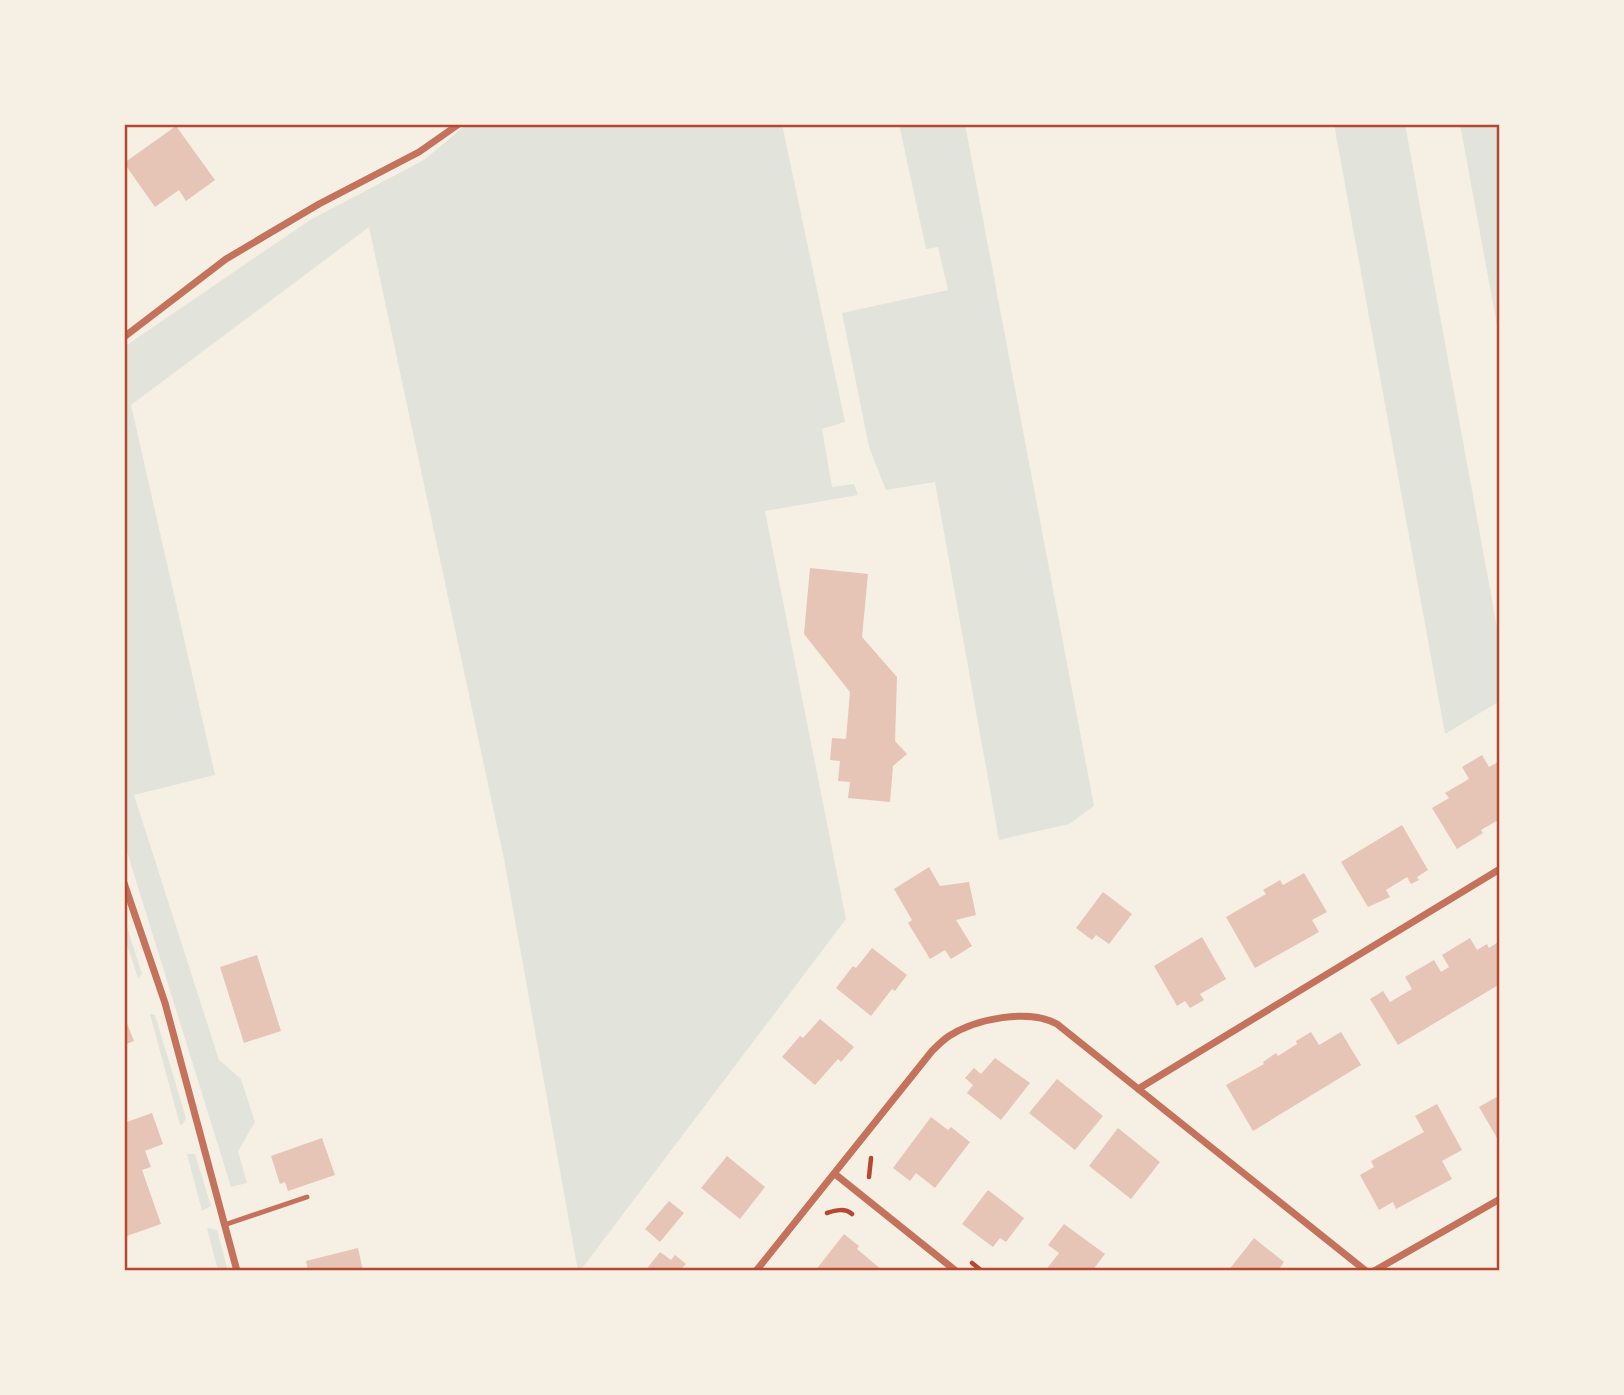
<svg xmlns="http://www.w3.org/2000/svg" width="1624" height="1395" viewBox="0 0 1624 1395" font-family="Figtree,sans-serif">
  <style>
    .green { fill: #e2e4dc }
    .building { fill: #e6c5b7 }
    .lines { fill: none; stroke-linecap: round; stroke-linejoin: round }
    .path { stroke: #b5482f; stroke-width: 4.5 }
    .service { stroke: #c5725c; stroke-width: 5 }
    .minor { stroke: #c5725c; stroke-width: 7 }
    .neatline { fill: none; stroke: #b5482f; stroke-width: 2.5 }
  </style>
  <rect width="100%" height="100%" fill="#f6efe4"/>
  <path class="green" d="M 467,124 L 782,124 L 845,422 L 822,429 L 832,487 L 854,484 L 858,495 L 765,511 L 846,919 L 580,1271 L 578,1271 L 504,859 L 369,227 L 131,405 L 215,775 L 134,795 L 219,1060 L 241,1079 L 255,1122 L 238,1151 L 247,1183 L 231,1187 L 124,842 L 124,347 L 310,220 L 424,160 Z
    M 899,124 L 965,124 L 1094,806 L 1069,824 L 999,840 L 935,482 L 886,490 L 869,447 L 842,313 L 948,290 L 938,247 L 926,249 Z
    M 1334,124 L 1405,124 L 1500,644 L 1500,701 L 1445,734 Z
    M 1460,124 L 1500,124 L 1500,342 Z
    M 124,918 L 142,974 L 138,978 L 124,936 Z
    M 150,1014 L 155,1015 L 186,1118 L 183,1124 L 180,1125 Z
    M 187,1154 L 195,1154 L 211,1206 L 202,1211 Z
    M 207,1228 L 217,1230 L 228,1271 L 218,1271 Z"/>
  <path class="building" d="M 176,126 L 215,180 L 186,201 L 179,190 L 155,207 L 124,163 Z
    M 810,568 L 868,574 L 862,637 L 897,677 L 895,741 L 907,754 L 893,766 L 890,802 L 848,798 L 850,782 L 838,781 L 840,761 L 830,760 L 832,738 L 846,739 L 850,692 L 804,634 Z
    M 1482,755 L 1489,767 L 1500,761 L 1500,819 L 1481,830 L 1483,833 L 1457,849 L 1432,808 L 1449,798 L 1445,793 L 1469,779 L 1462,767 Z
    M 1402,825 L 1428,870 L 1417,877 L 1419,880 L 1411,884 L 1407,877 L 1386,890 L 1390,897 L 1368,907 L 1341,862 Z
    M 929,867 L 940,886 L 969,882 L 976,915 L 956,920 L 972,946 L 951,959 L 945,950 L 930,959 L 908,923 L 912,920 L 894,889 Z
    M 1304,873 L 1327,912 L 1312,920 L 1319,932 L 1255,968 L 1226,917 L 1266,894 L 1263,890 L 1280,880 L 1283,885 Z
    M 1103,892 L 1132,914 L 1109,944 L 1096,935 L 1092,940 L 1076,928 Z
    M 1202,937 L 1226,979 L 1200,994 L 1204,1000 L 1190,1008 L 1185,1001 L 1177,1006 L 1154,966 Z
    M 1470,938 L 1477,950 L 1487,944 L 1489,948 L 1500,941 L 1500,984 L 1398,1045 L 1370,999 L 1383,991 L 1390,1002 L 1412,989 L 1405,977 L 1434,960 L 1441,972 L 1449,967 L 1442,955 Z
    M 872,948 L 907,975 L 895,991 L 892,989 L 871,1016 L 836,988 L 853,966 L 856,968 Z
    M 257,955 L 281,1031 L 244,1043 L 220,967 Z
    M 124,1016 L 134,1041 L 124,1045 Z
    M 820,1019 L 854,1047 L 841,1062 L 838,1059 L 815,1085 L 782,1057 L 800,1036 L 803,1038 Z
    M 1311,1032 L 1319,1045 L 1341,1032 L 1361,1065 L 1253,1131 L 1226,1085 L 1264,1064 L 1263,1062 L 1276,1053 L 1278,1056 L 1297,1044 L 1296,1041 Z
    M 995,1058 L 1030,1083 L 1001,1120 L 967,1093 L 973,1085 L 965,1078 L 974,1068 L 981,1074 Z
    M 1057,1079 L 1103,1116 L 1075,1150 L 1029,1113 Z
    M 1500,1095 L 1500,1143 L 1479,1107 Z
    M 1437,1104 L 1462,1150 L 1442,1161 L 1452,1179 L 1396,1209 L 1393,1202 L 1379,1210 L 1360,1175 L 1374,1167 L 1371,1161 L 1424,1132 L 1415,1116 Z
    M 152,1113 L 163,1144 L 145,1151 L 151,1167 L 142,1170 L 161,1224 L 124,1237 L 124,1123 Z
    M 931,1117 L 948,1130 L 951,1127 L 970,1142 L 935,1188 L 916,1173 L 910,1181 L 893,1168 Z
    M 1118,1128 L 1160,1162 L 1131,1199 L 1089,1166 Z
    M 322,1138 L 335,1175 L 288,1191 L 285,1182 L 280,1184 L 271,1156 Z
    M 727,1156 L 765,1187 L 740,1219 L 701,1188 Z
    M 988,1190 L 1024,1218 L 1006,1242 L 1000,1238 L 993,1247 L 962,1224 Z
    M 669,1201 L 684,1213 L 660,1242 L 645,1229 Z
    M 1064,1224 L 1105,1254 L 1092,1271 L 1045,1271 L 1059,1253 L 1048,1245 Z
    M 844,1234 L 859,1246 L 857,1249 L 883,1271 L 815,1271 Z
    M 1254,1238 L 1284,1262 L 1278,1271 L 1228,1271 Z
    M 358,1248 L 363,1271 L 308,1271 L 306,1261 Z
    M 660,1252 L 671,1260 L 675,1255 L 686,1264 L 681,1269 L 683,1271 L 645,1271 Z"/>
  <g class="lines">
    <path class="path" d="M 869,1177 L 871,1158
      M 827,1213 C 836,1210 845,1208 852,1214
      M 972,1263 L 982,1271"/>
    <path class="service" d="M 224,1225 L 307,1197"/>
    <path class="minor" d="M 124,337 L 226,259 L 319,204 L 419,152 L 459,124
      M 124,883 L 165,1003 L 237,1271
      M 1138,1089 L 1500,869
      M 835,1174 L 956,1271
      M 756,1271 L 932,1051 C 937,1046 943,1040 949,1036 C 976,1019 1028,1008 1057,1024 L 1366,1271
      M 1374,1271 L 1500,1199"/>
  </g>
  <rect width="1624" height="1395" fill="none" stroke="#f6efe4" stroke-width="252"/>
  <rect x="126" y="126" width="1372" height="1143" class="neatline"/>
</svg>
